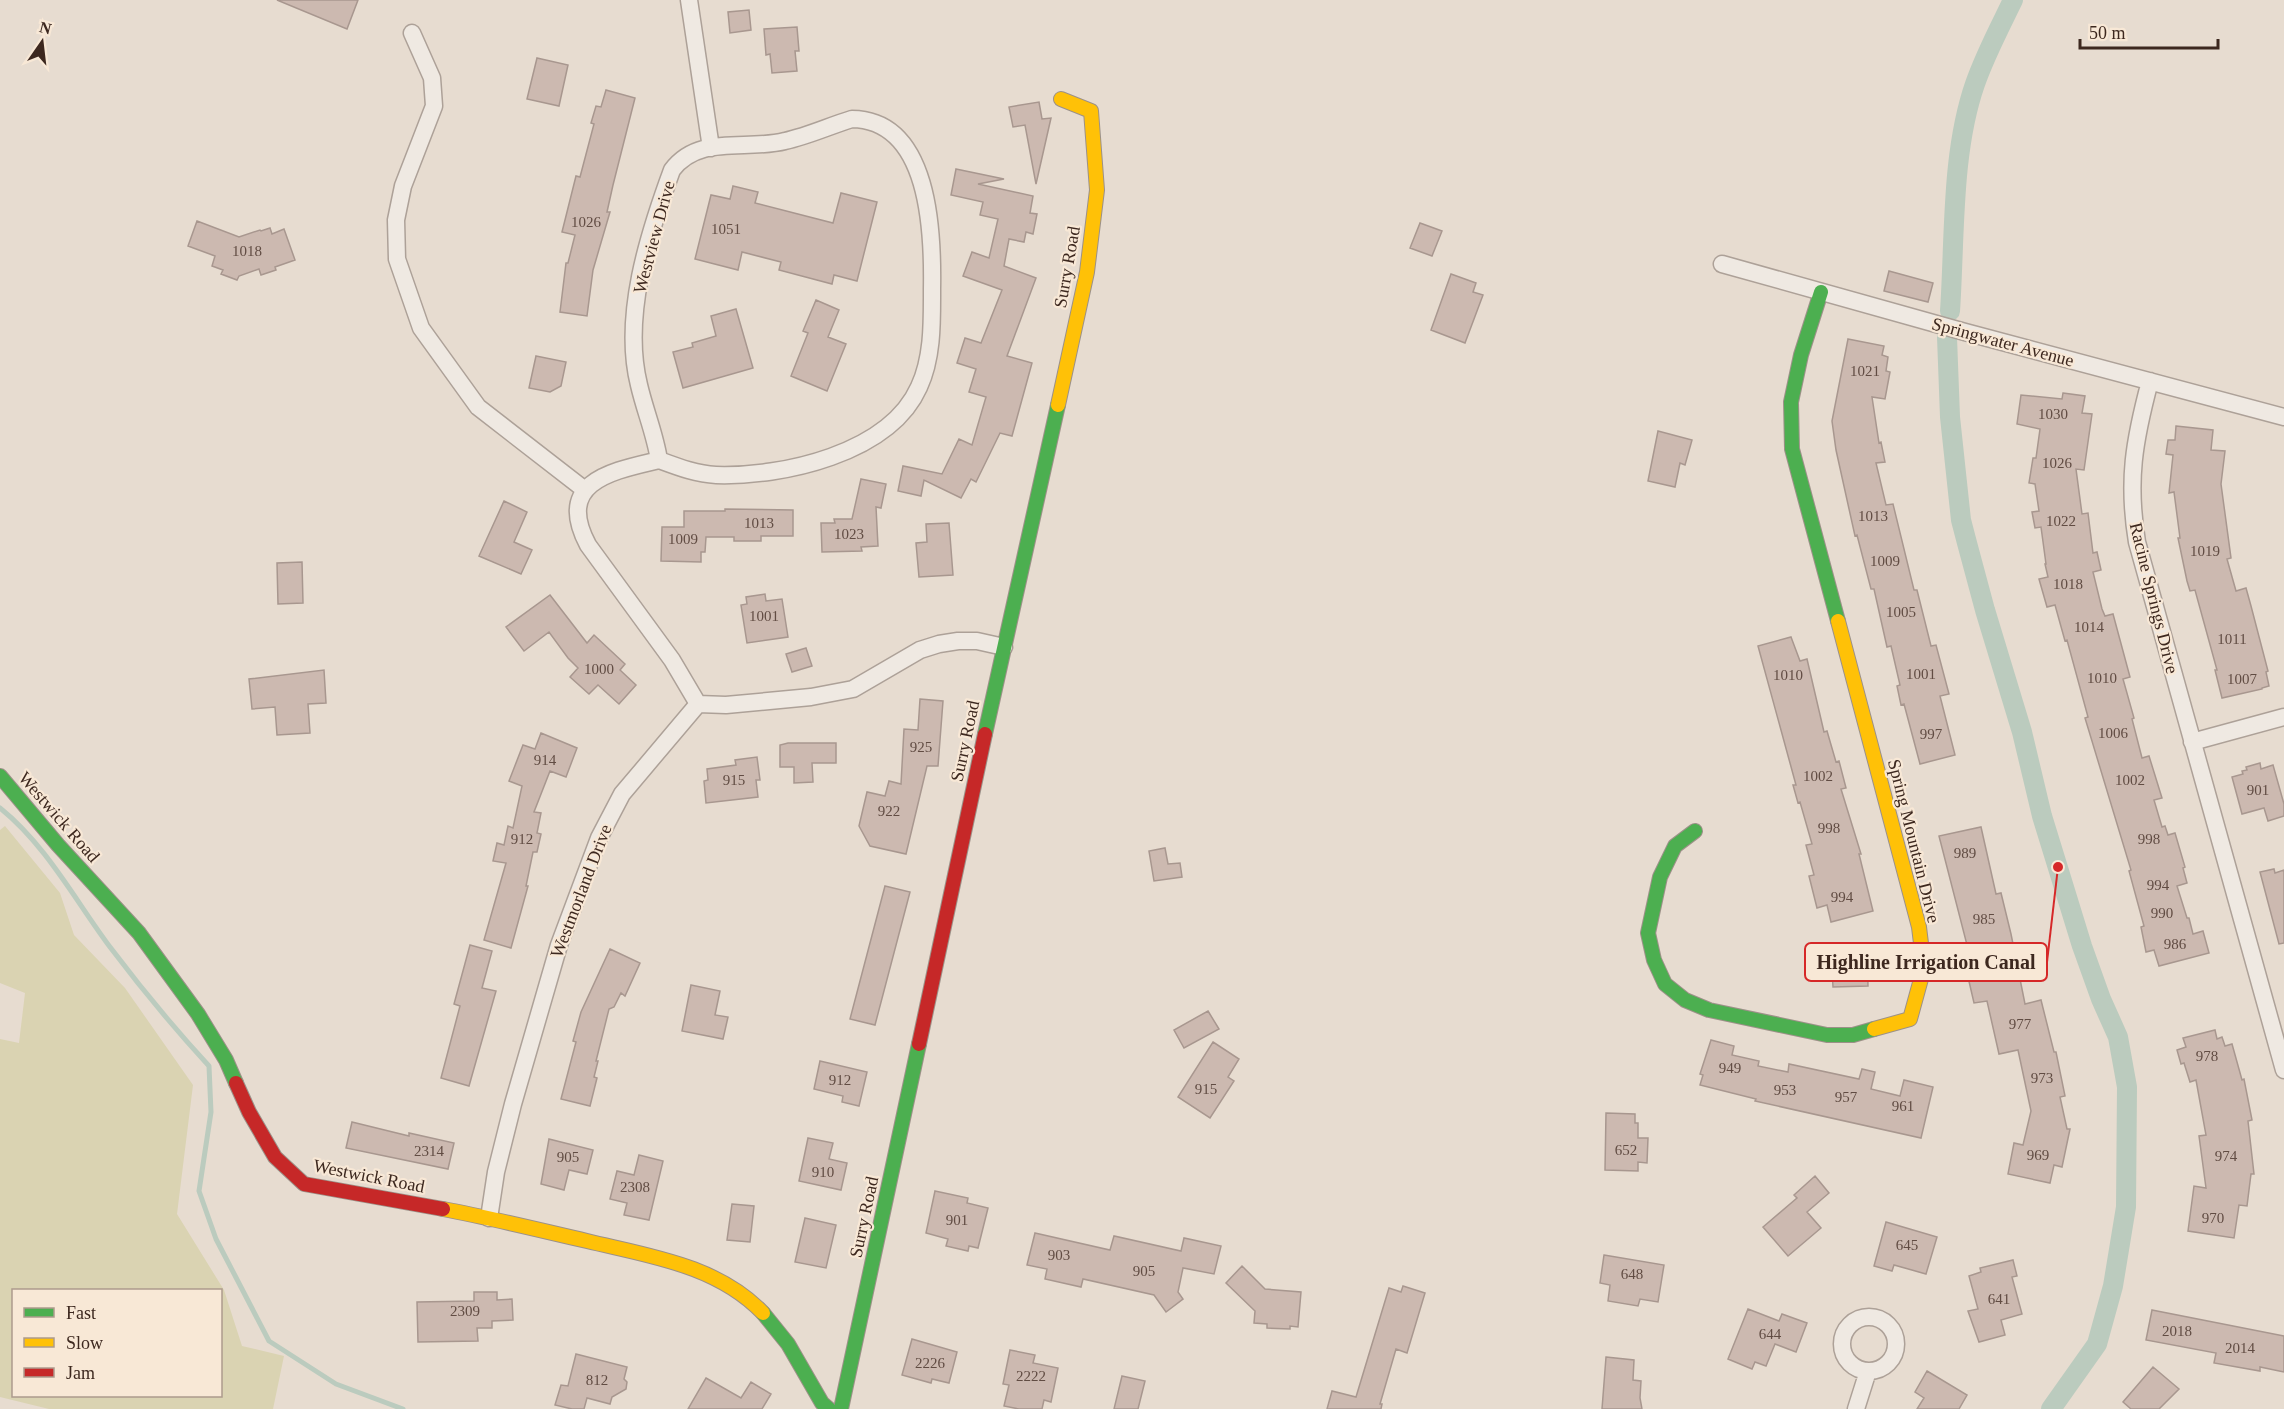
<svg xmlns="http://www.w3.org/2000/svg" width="2284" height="1409" viewBox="0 0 2284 1409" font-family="Georgia,serif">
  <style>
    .green { fill: #dad3b2; fill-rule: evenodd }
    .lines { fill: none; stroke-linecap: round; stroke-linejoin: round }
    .stream { stroke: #bbcbbe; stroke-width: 5 }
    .canal { stroke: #bbcbbe; stroke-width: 20 }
    .building { fill: #ccb9b0; stroke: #a8978f; stroke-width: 1.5 }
    .street-casing { stroke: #ada198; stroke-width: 19 }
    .fast-casing { stroke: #9c9188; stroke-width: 16 }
    .slow-casing { stroke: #9c9188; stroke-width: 16 }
    .jam-casing { stroke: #9c9188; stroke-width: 16 }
    .street { stroke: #efe9e2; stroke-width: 16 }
    .fast { stroke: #4caf50; stroke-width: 14 }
    .slow { stroke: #ffc107; stroke-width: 14 }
    .jam { stroke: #c62828; stroke-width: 14 }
    .labels { text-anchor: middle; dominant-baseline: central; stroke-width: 4.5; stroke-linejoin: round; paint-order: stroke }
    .number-label { font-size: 15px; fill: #614c43 }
    .street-label { font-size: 18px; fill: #3d281f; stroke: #f8e8d6 }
    .leader { fill: none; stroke: #d62828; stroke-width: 2 }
    .callout-dot { fill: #d62828; stroke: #f8e8d6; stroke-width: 2 }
    .callout { fill: #f8e8d6; stroke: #d62828; stroke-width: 2 }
    .callout-label { font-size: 20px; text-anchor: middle; font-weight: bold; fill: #3d281f }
  </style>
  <rect width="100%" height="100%" fill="#e7dcd0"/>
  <path class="green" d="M 5,826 L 60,893 L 74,935 L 125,988 L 193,1085 L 177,1214 L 224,1290 L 242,1346 L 284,1356 L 273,1409 L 49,1409 L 0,1397 L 0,1039 L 19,1043 L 25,993 L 0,983 L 0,830 ZM 14,1290 L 220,1290 L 220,1396 L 14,1396 Z"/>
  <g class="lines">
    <path class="stream" d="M 0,808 C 46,845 75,900 110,947 C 141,988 174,1028 209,1066 L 211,1112 L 199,1191 L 216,1239 L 269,1341 L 336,1384 L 403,1409"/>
    <path class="canal" d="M 1950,311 C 1955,238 1951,153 1975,84 C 1985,55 2000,27 2013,0
      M 1947,337 L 1950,417 L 1961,520 L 1967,543 L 1985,610 L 2022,732 L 2042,816 L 2082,946 L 2101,999 L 2118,1037 L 2127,1087 L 2126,1207 L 2113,1286 L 2097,1344 L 2051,1409"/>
  </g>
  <path class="building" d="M 277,0 L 358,0 L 347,29 Z
    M 749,10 L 751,30 L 730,33 L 728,12 Z
    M 797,27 L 799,51 L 795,51 L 797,71 L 772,73 L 770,54 L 766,55 L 764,29 Z
    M 537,58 L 568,65 L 559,106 L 527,99 Z
    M 606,90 L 635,98 L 613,185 L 607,212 L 610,212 L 593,270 L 587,316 L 560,312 L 566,263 L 568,263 L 575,235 L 562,232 L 576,176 L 580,177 L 594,124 L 591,123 L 596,106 L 601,107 Z
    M 1039,102 L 1042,119 L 1051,118 L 1036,184 L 1025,125 L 1013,127 L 1009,107 Z
    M 956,169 L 1004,179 L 978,184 L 1033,196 L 1030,213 L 1037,214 L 1033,234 L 1026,232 L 1024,242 L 1009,239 L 1004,266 L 1036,278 L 1007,356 L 1032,363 L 1012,436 L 1000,433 L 976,482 L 971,479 L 961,498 L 924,480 L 921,496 L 898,491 L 903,466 L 942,474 L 959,439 L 972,445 L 986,397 L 969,392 L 976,369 L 957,363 L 965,338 L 981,343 L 1002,290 L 963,276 L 972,252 L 989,258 L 998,219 L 980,215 L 983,202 L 951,195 Z
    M 733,186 L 758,192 L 755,203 L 833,223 L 841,193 L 877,202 L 857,281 L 834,275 L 832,284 L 779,270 L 781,262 L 742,252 L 738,270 L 695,259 L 711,195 L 730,199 Z
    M 197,221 L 239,237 L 260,230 L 261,231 L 270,228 L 272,234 L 284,229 L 295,260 L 275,267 L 276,270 L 261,275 L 259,269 L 239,276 L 237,280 L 221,274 L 223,270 L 212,266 L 215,256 L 188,246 Z
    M 1420,223 L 1442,231 L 1432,256 L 1410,248 Z
    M 1889,271 L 1933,283 L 1928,302 L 1884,291 Z
    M 1451,274 L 1476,283 L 1473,292 L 1483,295 L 1465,343 L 1431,330 Z
    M 816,300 L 839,310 L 828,337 L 846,344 L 827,391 L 791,376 L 808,333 L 803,331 Z
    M 736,309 L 753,368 L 683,388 L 673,352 L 693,347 L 692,343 L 716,336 L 711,316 Z
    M 1848,339 L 1884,346 L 1882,355 L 1888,357 L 1886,371 L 1890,372 L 1885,399 L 1872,397 L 1879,443 L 1881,442 L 1885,462 L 1876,463 L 1886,505 L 1893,504 L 1914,590 L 1917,590 L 1931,646 L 1936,645 L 1949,694 L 1940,696 L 1955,755 L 1920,764 L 1904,704 L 1901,705 L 1897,686 L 1900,685 L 1891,646 L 1887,647 L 1874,589 L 1871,589 L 1857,535 L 1855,536 L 1836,450 L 1832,421 Z
    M 536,356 L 566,362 L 561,386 L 550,392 L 529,388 Z
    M 2063,393 L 2085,396 L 2082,413 L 2092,414 L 2084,470 L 2076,469 L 2082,514 L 2088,513 L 2093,553 L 2097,552 L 2101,570 L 2093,572 L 2102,609 L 2105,616 L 2113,614 L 2130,677 L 2123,679 L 2134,718 L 2132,719 L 2142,758 L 2149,756 L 2162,798 L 2154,800 L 2162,827 L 2165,826 L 2168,835 L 2175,833 L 2185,867 L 2183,868 L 2187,883 L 2177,886 L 2187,918 L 2189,918 L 2193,934 L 2203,931 L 2209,953 L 2159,966 L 2154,950 L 2146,952 L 2141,927 L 2144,926 L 2129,871 L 2131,870 L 2085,718 L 2088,717 L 2067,640 L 2065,641 L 2055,605 L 2047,607 L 2039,579 L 2048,577 L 2045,564 L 2046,564 L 2041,527 L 2035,528 L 2032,512 L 2039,511 L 2035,484 L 2029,483 L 2033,458 L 2036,458 L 2040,429 L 2017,424 L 2021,395 L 2062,399 Z
    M 2176,426 L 2213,430 L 2211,450 L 2225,451 L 2221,484 L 2231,558 L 2227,559 L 2236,591 L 2246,588 L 2251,606 L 2268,671 L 2266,672 L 2269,686 L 2262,688 L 2262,689 L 2222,698 L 2215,670 L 2217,670 L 2195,590 L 2190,591 L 2187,581 L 2178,538 L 2180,538 L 2174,492 L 2169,493 L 2173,455 L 2166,454 L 2168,440 L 2175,440 Z
    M 1658,431 L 1692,440 L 1685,465 L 1680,463 L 1675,487 L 1648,481 Z
    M 861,479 L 886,484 L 881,508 L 876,507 L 878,546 L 861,547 L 862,551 L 822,552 L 821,523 L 835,523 L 834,519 L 852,519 Z
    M 504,501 L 527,512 L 514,542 L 532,550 L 521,574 L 479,556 Z
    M 725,509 L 793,510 L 793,536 L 761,536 L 761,541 L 734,541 L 734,537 L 706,537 L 705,552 L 701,552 L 701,562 L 661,561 L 662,527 L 684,527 L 684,511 L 725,511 Z
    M 949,523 L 953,575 L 919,577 L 916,543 L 927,542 L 926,524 Z
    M 302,562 L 303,603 L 278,604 L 277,563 Z
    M 765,594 L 766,601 L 782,599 L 788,637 L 747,643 L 741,605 L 747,604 L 746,597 Z
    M 550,595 L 587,643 L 594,635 L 625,664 L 620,670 L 636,685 L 619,704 L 598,685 L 589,694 L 570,677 L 578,668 L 568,658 L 549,632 L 524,651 L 506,627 Z
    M 1791,637 L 1800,661 L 1807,659 L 1824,732 L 1827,731 L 1836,762 L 1839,761 L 1846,788 L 1841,789 L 1861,854 L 1859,854 L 1873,911 L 1831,922 L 1827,905 L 1817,908 L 1809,876 L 1814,875 L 1806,845 L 1812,844 L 1800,802 L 1798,803 L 1793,785 L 1796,785 L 1758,646 Z
    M 806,648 L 812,666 L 792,672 L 786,654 Z
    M 324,670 L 326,703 L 308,704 L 310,733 L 277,735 L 275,707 L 252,709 L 249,679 Z
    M 920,699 L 943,701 L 938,766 L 927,766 L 906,854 L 870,846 L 859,826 L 867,792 L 885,796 L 889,781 L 901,784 L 904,729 L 918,730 Z
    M 541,733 L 577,748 L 566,777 L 550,771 L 534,812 L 541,813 L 537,833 L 541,834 L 537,852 L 533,852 L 526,886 L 528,886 L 511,948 L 484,940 L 506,863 L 493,861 L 497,843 L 504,845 L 508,826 L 513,828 L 522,786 L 509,781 L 523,745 L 535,749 Z
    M 788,743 L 836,743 L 836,763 L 812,763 L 813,782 L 794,783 L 794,767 L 780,767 L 780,745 Z
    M 757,757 L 760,780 L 756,780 L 758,797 L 706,803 L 704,781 L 708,780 L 707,769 L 736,765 L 735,760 Z
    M 2260,763 L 2261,769 L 2273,765 L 2284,804 L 2284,816 L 2268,821 L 2264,808 L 2242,814 L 2232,777 L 2243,774 L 2242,771 L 2247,770 L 2246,767 Z
    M 1981,827 L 1996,894 L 2001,893 L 2011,934 L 2025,1004 L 2041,1000 L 2054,1052 L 2056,1052 L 2065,1096 L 2060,1097 L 2067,1129 L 2070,1129 L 2062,1167 L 2054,1165 L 2050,1183 L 2008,1174 L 2014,1143 L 2023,1145 L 2031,1111 L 2018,1050 L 1999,1054 L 1987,1001 L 1974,1003 L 1968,977 L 1979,975 L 1973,944 L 1967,945 L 1939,836 Z
    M 1165,848 L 1168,864 L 1180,863 L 1182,877 L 1154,881 L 1149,851 Z
    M 2274,869 L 2275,873 L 2284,870 L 2284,943 L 2279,944 L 2260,872 Z
    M 885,886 L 910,892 L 875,1025 L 850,1019 Z
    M 470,945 L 492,951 L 482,988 L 496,991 L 469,1086 L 441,1078 L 460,1006 L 454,1004 Z
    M 610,949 L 640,963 L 625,996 L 621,993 L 614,1007 L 609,1009 L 596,1061 L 598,1061 L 594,1077 L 597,1078 L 590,1106 L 561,1099 L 576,1042 L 573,1041 L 581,1012 Z
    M 1867,951 L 1868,986 L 1833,987 L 1831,952 Z
    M 691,985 L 720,991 L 715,1015 L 728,1017 L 723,1039 L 682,1031 Z
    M 1208,1011 L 1219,1029 L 1184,1048 L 1174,1030 Z
    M 2215,1030 L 2217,1039 L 2222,1037 L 2225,1046 L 2232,1044 L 2242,1080 L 2244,1079 L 2252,1120 L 2248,1121 L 2254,1174 L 2251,1174 L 2247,1206 L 2239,1205 L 2234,1238 L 2188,1231 L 2194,1186 L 2206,1188 L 2199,1136 L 2206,1135 L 2196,1080 L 2190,1082 L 2184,1063 L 2181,1064 L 2177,1050 L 2186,1047 L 2183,1038 Z
    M 1711,1040 L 1734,1046 L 1732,1055 L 1759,1061 L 1758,1066 L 1788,1072 L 1789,1064 L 1859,1079 L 1862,1069 L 1875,1072 L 1871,1089 L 1900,1096 L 1904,1080 L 1933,1087 L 1921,1138 L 1755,1101 L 1756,1099 L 1700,1085 L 1703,1075 L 1700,1074 Z
    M 1213,1042 L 1239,1059 L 1228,1077 L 1234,1081 L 1210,1118 L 1178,1097 Z
    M 820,1061 L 867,1072 L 859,1106 L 842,1102 L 843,1096 L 814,1089 Z
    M 1606,1113 L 1635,1114 L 1635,1123 L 1638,1123 L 1638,1138 L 1648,1138 L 1647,1163 L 1638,1162 L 1638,1171 L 1605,1170 Z
    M 352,1122 L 409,1136 L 409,1133 L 454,1143 L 448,1169 L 346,1148 Z
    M 808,1138 L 833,1143 L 829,1159 L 847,1163 L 841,1190 L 799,1181 Z
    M 549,1139 L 593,1150 L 587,1174 L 569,1170 L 564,1190 L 541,1184 Z
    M 639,1155 L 663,1161 L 649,1220 L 624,1215 L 627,1203 L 610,1199 L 617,1171 L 634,1175 Z
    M 1815,1176 L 1829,1193 L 1807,1212 L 1821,1228 L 1788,1256 L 1763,1227 L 1797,1198 L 1794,1195 Z
    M 935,1191 L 968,1198 L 967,1203 L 988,1208 L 978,1248 L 969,1246 L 968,1251 L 946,1246 L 948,1239 L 926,1233 Z
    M 732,1204 L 754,1206 L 750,1242 L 727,1240 Z
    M 805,1218 L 836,1225 L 826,1268 L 795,1262 Z
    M 1886,1222 L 1937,1237 L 1926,1274 L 1894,1265 L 1892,1271 L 1874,1266 Z
    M 1035,1233 L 1110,1250 L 1114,1236 L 1181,1251 L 1184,1238 L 1221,1246 L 1214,1274 L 1183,1268 L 1178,1292 L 1183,1299 L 1166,1312 L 1154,1295 L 1083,1279 L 1081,1287 L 1045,1279 L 1047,1269 L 1027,1265 Z
    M 1604,1255 L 1664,1265 L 1658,1302 L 1640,1299 L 1638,1306 L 1608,1301 L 1610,1285 L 1600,1283 Z
    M 2013,1260 L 2017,1276 L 2012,1277 L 2022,1314 L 2001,1320 L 2005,1335 L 1979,1342 L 1968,1311 L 1978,1309 L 1969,1276 L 1981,1272 L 1980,1268 Z
    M 1242,1266 L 1265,1289 L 1301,1292 L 1298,1327 L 1290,1326 L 1290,1329 L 1267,1328 L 1267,1324 L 1254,1323 L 1255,1311 L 1226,1283 Z
    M 1403,1286 L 1425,1293 L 1407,1353 L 1396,1349 L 1380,1404 L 1382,1404 L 1381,1409 L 1327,1409 L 1332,1391 L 1356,1397 L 1389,1288 L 1401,1292 Z
    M 474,1292 L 497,1292 L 497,1300 L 512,1299 L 513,1320 L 492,1321 L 492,1328 L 477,1328 L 478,1341 L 418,1342 L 417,1302 L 474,1301 Z
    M 1748,1309 L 1779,1321 L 1782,1314 L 1807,1323 L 1796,1352 L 1775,1344 L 1766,1366 L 1755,1362 L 1752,1369 L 1728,1359 Z
    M 2152,1310 L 2284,1336 L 2284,1372 L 2260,1367 L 2260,1371 L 2214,1363 L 2216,1353 L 2146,1340 Z
    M 912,1339 L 957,1352 L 949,1383 L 932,1379 L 931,1383 L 902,1375 Z
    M 1010,1350 L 1035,1355 L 1033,1363 L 1058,1368 L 1051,1402 L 1044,1400 L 1042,1409 L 1019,1409 L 1004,1406 L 1009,1385 L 1003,1384 Z
    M 576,1354 L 627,1367 L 624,1379 L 627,1382 L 626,1389 L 612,1397 L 610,1404 L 587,1398 L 584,1409 L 572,1409 L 555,1405 L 561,1385 L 568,1386 Z
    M 1606,1357 L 1634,1360 L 1633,1380 L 1641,1381 L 1640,1398 L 1642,1409 L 1602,1409 Z
    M 2153,1367 L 2179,1389 L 2159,1409 L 2131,1409 L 2123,1402 Z
    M 1927,1371 L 1967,1395 L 1959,1409 L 1917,1409 L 1924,1398 L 1915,1392 Z
    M 1122,1376 L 1145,1381 L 1138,1409 L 1114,1409 Z
    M 706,1378 L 741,1398 L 751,1382 L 771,1394 L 762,1409 L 688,1409 Z"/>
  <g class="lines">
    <g class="street-casing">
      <path id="street" d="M 689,0 L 711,148
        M 412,33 L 432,78 L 434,106 L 403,186 L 396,220 L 397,259 L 421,328 L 478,407 L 585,490
        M 852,119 C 930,120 933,232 932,289 C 932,321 933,357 919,387 C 889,454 782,477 716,475 C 696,474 678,467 659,460 C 655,434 645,411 639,385 C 622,317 648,235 672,170 C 699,134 746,151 785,141 C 808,136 829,126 852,119 Z
        M 1722,264 L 1965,332 L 2284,417
        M 2150,381 C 2134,441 2127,481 2137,542 L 2284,1070
        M 659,460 C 613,471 554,481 588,545 L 672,660 L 698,704
        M 698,704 L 726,705 L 811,697 L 853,689 L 920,650 L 939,644 L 958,641 L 977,641 L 1004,647
        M 2192,742 L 2284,717
        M 489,1218 L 496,1172 L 513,1104 L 559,945 L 599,838 L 622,794 L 698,704
        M1842 1344a27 27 0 1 1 54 0a27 27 0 1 1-54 0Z
        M 1856,1409 L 1868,1371"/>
    </g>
    <g class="fast-casing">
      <path id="fast" d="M 1821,292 L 1801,355 L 1791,402 L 1792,449 L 1838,621
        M 985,734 L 1058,405
        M 0,776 L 58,845 L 139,933 L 198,1014 L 226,1060 L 236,1083
        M 1695,831 L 1675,846 L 1660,877 L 1648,933 L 1654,960 L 1665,984 L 1685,1000 L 1709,1010 L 1827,1035 L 1853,1035 L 1874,1029
        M 763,1313 L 788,1344 L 822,1403 L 829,1409
        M 841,1409 L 919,1044"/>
    </g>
    <g class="slow-casing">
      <path id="slow" d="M 1058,405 L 1087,272 L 1097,190 L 1091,111 L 1061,99
        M 1838,621 L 1919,927 L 1924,968 L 1910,1019 L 1874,1029
        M 443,1209 C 491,1218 539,1230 587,1241 C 649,1256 717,1265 763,1313"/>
    </g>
    <g class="jam-casing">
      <path id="jam" d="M 919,1044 L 985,734
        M 236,1083 L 249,1112 L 275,1157 L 304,1184 L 443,1209"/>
    </g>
    <use href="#street" class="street"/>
    <use href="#fast" class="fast"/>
    <use href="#slow" class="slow"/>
    <use href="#jam" class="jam"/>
  </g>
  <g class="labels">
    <g class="number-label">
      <text x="586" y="222">1026</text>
      <text x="726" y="229">1051</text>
      <text x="247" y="251">1018</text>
      <text x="1865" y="371">1021</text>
      <text x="2053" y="414">1030</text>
      <text x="2057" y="463">1026</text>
      <text x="1873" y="516">1013</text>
      <text x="2061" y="521">1022</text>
      <text x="759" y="523">1013</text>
      <text x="849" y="534">1023</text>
      <text x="683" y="539">1009</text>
      <text x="2205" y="551">1019</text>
      <text x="1885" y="561">1009</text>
      <text x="2068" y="584">1018</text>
      <text x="1901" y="612">1005</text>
      <text x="764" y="616">1001</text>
      <text x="2089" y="627">1014</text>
      <text x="2232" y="639">1011</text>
      <text x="599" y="669">1000</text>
      <text x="1921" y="674">1001</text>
      <text x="1788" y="675">1010</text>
      <text x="2102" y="678">1010</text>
      <text x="2242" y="679">1007</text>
      <text x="2113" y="733">1006</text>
      <text x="1931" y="734">997</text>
      <text x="921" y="747">925</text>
      <text x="545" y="760">914</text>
      <text x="1818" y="776">1002</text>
      <text x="734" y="780">915</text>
      <text x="2130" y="780">1002</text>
      <text x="2258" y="790">901</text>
      <text x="889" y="811">922</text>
      <text x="1829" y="828">998</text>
      <text x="522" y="839">912</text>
      <text x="2149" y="839">998</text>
      <text x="1965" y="853">989</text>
      <text x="2158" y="885">994</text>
      <text x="1842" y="897">994</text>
      <text x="2162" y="913">990</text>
      <text x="1984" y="919">985</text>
      <text x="2175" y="944">986</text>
      <text x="2020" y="1024">977</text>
      <text x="2207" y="1056">978</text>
      <text x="1730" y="1068">949</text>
      <text x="2042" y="1078">973</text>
      <text x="840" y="1080">912</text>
      <text x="1206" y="1089">915</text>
      <text x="1785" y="1090">953</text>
      <text x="1846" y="1097">957</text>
      <text x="1903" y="1106">961</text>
      <text x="1626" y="1150">652</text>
      <text x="429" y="1151">2314</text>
      <text x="2038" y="1155">969</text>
      <text x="2226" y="1156">974</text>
      <text x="568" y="1157">905</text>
      <text x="823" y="1172">910</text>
      <text x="635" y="1187">2308</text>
      <text x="2213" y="1218">970</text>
      <text x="957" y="1220">901</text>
      <text x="1907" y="1245">645</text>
      <text x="1059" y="1255">903</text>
      <text x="1144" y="1271">905</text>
      <text x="1632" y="1274">648</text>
      <text x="1999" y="1299">641</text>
      <text x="465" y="1311">2309</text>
      <text x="2177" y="1331">2018</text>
      <text x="1770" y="1334">644</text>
      <text x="2240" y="1348">2014</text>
      <text x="930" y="1363">2226</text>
      <text x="1031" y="1376">2222</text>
      <text x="597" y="1380">812</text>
    </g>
    <g class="street-label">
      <text transform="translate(654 237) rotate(-75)">Westview Drive</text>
      <text transform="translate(1067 267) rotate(-80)">Surry Road</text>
      <text transform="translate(2003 342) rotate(15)">Springwater Avenue</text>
      <text transform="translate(2154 598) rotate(76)">Racine Springs Drive</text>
      <text transform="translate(965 741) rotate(-78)">Surry Road</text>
      <text transform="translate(59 817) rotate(49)">Westwick Road</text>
      <text transform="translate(1914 841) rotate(76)">Spring Mountain Drive</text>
      <text transform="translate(581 891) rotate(-69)">Westmorland Drive</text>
      <text transform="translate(369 1176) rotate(11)">Westwick Road</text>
      <text transform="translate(864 1217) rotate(-78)">Surry Road</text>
    </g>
  </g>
  <path class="leader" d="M2058 867L2047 962"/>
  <circle class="callout-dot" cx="2058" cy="867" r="6"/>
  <rect class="callout" x="1805" y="943" width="242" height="38" rx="6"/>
  <g class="callout-label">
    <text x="1926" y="969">Highline Irrigation Canal</text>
  </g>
  <rect x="12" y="1289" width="210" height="108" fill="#f8e8d6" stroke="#ad9b8d" stroke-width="1.5"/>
  <rect x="24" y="1308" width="30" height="9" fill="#4caf50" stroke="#ad9b8d" stroke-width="1.5"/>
  <text x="66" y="1319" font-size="18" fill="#3d281f">Fast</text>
  <rect x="24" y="1338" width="30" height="9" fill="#ffc107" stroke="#ad9b8d" stroke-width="1.5"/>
  <text x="66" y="1349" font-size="18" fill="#3d281f">Slow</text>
  <rect x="24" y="1368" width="30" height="9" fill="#c62828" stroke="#ad9b8d" stroke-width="1.5"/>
  <text x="66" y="1379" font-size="18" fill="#3d281f">Jam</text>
  <g transform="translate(42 42) rotate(14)" stroke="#f8e8d6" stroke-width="4.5" paint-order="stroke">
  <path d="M0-4.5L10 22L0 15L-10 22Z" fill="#3d281f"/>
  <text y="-9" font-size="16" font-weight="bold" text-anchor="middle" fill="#3d281f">N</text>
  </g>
  <path d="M2080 39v9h138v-9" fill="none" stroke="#3d281f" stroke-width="3"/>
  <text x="2089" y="39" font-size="18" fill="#3d281f" stroke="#f8e8d6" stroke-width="4.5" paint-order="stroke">50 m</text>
</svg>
